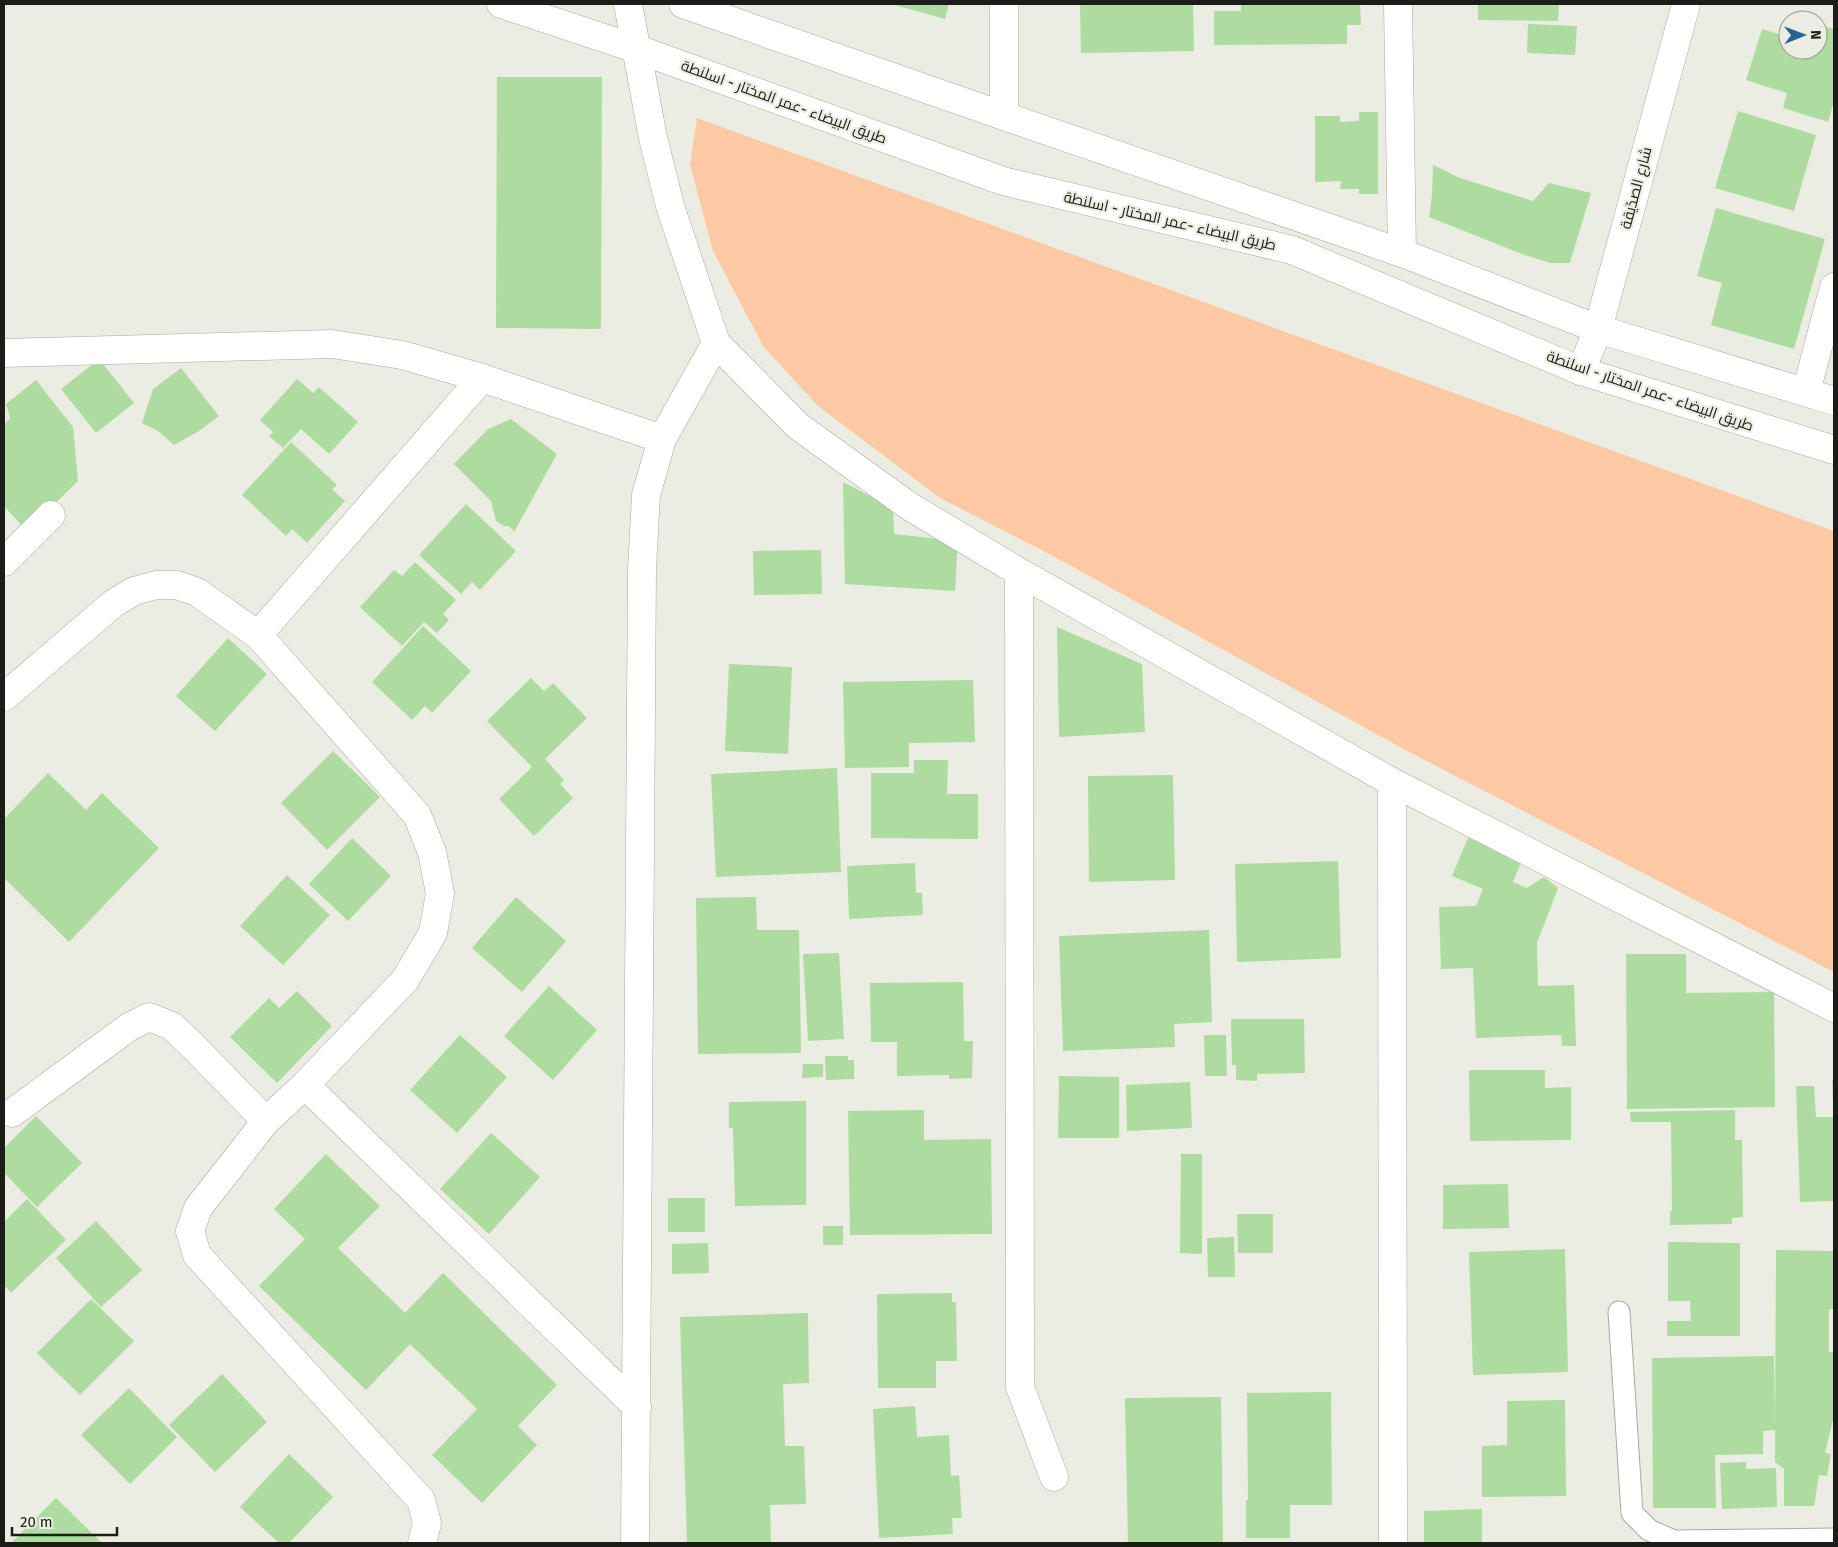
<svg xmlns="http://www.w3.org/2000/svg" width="1838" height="1547" viewBox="0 0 1838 1547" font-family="'Fira Sans',Cairo,sans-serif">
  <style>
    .green { fill: #fdc8a4 }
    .building { fill: #addba0 }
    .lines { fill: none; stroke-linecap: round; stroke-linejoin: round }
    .service-casing { stroke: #a8a99f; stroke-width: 23 }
    .minor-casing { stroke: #a8a99f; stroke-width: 29 }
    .secondary-casing { stroke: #a8a99f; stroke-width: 29 }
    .service { stroke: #fff; stroke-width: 21 }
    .minor { stroke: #fff; stroke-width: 28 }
    .secondary { stroke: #fff; stroke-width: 28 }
    .labels { text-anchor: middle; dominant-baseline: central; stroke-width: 4.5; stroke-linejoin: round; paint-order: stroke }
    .street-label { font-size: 15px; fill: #1c1c18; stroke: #ecede2 }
  </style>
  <rect width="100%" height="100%" fill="#ecede2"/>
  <path class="green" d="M 697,118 L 1834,531 L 1834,972 L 1407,751 L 1053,556 L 940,498 L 818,406 L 763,346 L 713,251 L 690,165 Z"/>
  <path class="building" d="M 891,4 L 949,4 L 945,19 Z
    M 1080,4 L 1193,4 L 1194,51 L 1081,53 Z
    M 1241,4 L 1360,4 L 1361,25 L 1347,25 L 1347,44 L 1214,45 L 1214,11 L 1241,11 Z
    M 1478,4 L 1559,4 L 1558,21 L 1478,20 Z
    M 1528,24 L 1577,26 L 1575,55 L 1527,53 Z
    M 1818,24 L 1834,29 L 1834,101 L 1828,122 L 1783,108 L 1787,93 L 1746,80 L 1762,29 L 1788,37 L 1788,50 L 1818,50 Z
    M 497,77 L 602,77 L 601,329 L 496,328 Z
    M 1738,111 L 1816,135 L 1794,211 L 1715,188 Z
    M 1359,112 L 1378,112 L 1378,194 L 1359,194 L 1359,189 L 1340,189 L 1341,181 L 1315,182 L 1315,116 L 1340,116 L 1340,122 L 1359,121 Z
    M 1433,165 L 1460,178 L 1533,201 L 1549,183 L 1591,193 L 1570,263 L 1550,263 L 1522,254 L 1429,217 L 1432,195 Z
    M 1716,208 L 1825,239 L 1794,349 L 1711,325 L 1722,283 L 1697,276 Z
    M 99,359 L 134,403 L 96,433 L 61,389 Z
    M 181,368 L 219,416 L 199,431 L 174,445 L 158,431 L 142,423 L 153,389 Z
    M 297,379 L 313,393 L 319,387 L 358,422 L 329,454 L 301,429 L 283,448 L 269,436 L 273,432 L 260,420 Z
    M 36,380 L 73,427 L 78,481 L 27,531 L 4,506 L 4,425 L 10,418 L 6,404 Z
    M 511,419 L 557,454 L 514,532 L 509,526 L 504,526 L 496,521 L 491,501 L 454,464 L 488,429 Z
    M 291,442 L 337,485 L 332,489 L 345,501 L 307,543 L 292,529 L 286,536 L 242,495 Z
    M 843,482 L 893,508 L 894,534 L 958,541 L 955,591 L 845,584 Z
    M 466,504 L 516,551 L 480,590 L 472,582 L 461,594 L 419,555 Z
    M 821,550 L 822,594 L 754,595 L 753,551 Z
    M 415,562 L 456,600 L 443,614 L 449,620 L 437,633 L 424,622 L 402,646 L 360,607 L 394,570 L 402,576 Z
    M 423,626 L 471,671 L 432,713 L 425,706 L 412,720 L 372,682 Z
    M 1057,627 L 1142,664 L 1145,732 L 1059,737 Z
    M 228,638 L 267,674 L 215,731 L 176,696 Z
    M 729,664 L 792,667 L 788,754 L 725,751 Z
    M 531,678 L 544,691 L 553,683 L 587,718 L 545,759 L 564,780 L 560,784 L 573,798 L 534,836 L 499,799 L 532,767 L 487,721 Z
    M 973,680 L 975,742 L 909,743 L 909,767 L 845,768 L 843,682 Z
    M 333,751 L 380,797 L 327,850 L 281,803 Z
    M 914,760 L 948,760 L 947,794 L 978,794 L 978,839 L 871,838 L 871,773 L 914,773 Z
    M 837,768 L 841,872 L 716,877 L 711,774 Z
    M 48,773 L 86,810 L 102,793 L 159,848 L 69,942 L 4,878 L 4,819 Z
    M 1173,775 L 1175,880 L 1089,882 L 1088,776 Z
    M 352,838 L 391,876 L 348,921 L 309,884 Z
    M 1468,838 L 1522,860 L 1513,882 L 1527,888 L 1544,877 L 1558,888 L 1537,943 L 1538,986 L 1574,985 L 1576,1046 L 1562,1046 L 1561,1035 L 1476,1038 L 1473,968 L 1441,969 L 1439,907 L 1476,906 L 1483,889 L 1452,876 Z
    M 1338,861 L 1341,958 L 1237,962 L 1235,864 Z
    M 915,863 L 916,893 L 922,893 L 923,915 L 849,919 L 847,866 Z
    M 287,875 L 330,915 L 283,965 L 240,926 Z
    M 516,897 L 566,941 L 522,992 L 472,948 Z
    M 756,897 L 757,930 L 799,930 L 801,1053 L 698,1054 L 696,898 Z
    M 1209,930 L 1212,1022 L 1174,1024 L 1175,1047 L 1063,1051 L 1059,936 Z
    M 839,953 L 844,1039 L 808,1041 L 803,954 Z
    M 1626,954 L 1686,954 L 1686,993 L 1774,992 L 1775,1107 L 1627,1109 Z
    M 963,982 L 964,1041 L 973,1041 L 972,1078 L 949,1079 L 949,1075 L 897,1076 L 897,1042 L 871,1042 L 870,983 Z
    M 549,986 L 597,1030 L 553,1080 L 504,1036 Z
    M 297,991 L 332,1026 L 277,1083 L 230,1037 L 269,998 L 279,1008 Z
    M 1231,1019 L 1304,1019 L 1305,1073 L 1257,1074 L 1257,1081 L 1236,1080 L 1236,1065 L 1232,1065 Z
    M 460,1035 L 507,1077 L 457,1133 L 410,1090 Z
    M 1204,1035 L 1226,1035 L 1227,1076 L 1205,1076 Z
    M 825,1056 L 848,1056 L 848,1060 L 854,1060 L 854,1079 L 826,1080 Z
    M 803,1064 L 823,1064 L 823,1077 L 802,1078 Z
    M 1469,1070 L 1545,1070 L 1545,1088 L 1571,1087 L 1571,1140 L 1470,1141 Z
    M 1059,1076 L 1119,1077 L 1119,1138 L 1058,1138 Z
    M 1832,1080 L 1834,1080 L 1834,1105 L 1833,1105 Z
    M 1190,1082 L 1192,1128 L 1127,1131 L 1126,1085 Z
    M 1796,1086 L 1814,1086 L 1816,1117 L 1834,1117 L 1834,1201 L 1800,1202 Z
    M 806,1101 L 806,1205 L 735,1206 L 733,1128 L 729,1128 L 729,1102 Z
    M 924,1110 L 924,1140 L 991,1139 L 992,1234 L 850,1235 L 848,1111 Z
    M 1735,1110 L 1735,1140 L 1742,1140 L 1743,1217 L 1732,1218 L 1732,1224 L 1670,1225 L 1670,1211 L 1672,1211 L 1671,1122 L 1631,1122 L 1630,1112 Z
    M 36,1116 L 82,1163 L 37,1207 L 4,1173 L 4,1148 Z
    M 491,1133 L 540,1177 L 489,1234 L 440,1189 Z
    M 326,1154 L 380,1206 L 338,1248 L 405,1313 L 443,1273 L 557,1385 L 518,1426 L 537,1445 L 482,1503 L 432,1455 L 477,1409 L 410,1344 L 366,1390 L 259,1286 L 305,1239 L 274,1209 Z
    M 1181,1154 L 1202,1154 L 1202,1254 L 1180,1253 Z
    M 1508,1184 L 1509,1228 L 1443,1229 L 1443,1185 Z
    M 668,1198 L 705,1198 L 705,1232 L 668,1232 Z
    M 27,1199 L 66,1240 L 11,1293 L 4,1285 L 4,1222 Z
    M 1237,1214 L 1273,1214 L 1273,1253 L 1238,1253 Z
    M 96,1221 L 142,1270 L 101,1307 L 56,1258 Z
    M 823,1226 L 843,1226 L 843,1245 L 823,1245 Z
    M 1234,1237 L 1235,1277 L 1208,1277 L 1207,1238 Z
    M 1668,1242 L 1740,1243 L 1740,1336 L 1667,1336 L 1667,1321 L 1691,1321 L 1690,1301 L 1668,1301 Z
    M 708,1243 L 709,1273 L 672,1274 L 672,1244 Z
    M 1565,1249 L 1568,1372 L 1473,1375 L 1469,1252 Z
    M 1776,1250 L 1834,1251 L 1834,1309 L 1829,1309 L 1829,1352 L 1834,1352 L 1834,1416 L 1825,1453 L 1831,1454 L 1827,1476 L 1819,1475 L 1814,1506 L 1784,1506 L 1784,1469 L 1775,1462 L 1775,1430 L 1763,1431 L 1763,1454 L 1715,1455 L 1716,1508 L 1653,1508 L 1652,1358 L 1774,1356 L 1775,1426 Z
    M 952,1293 L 952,1302 L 956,1302 L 957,1361 L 936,1361 L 936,1388 L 878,1388 L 877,1294 Z
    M 91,1299 L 134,1341 L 80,1395 L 37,1353 Z
    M 808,1313 L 809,1383 L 783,1384 L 785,1446 L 804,1446 L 806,1504 L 770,1505 L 771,1543 L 687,1543 L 680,1317 Z
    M 222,1374 L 267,1422 L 215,1472 L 169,1425 Z
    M 129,1388 L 177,1437 L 130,1484 L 81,1435 Z
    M 1331,1392 L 1332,1505 L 1290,1505 L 1290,1538 L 1246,1538 L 1246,1500 L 1248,1500 L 1247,1393 Z
    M 1221,1397 L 1223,1543 L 1128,1543 L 1125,1398 Z
    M 1565,1400 L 1566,1496 L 1482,1497 L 1482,1446 L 1507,1445 L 1507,1401 Z
    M 915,1406 L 917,1437 L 949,1435 L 951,1476 L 959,1475 L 962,1518 L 952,1518 L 953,1534 L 879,1538 L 873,1409 Z
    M 289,1454 L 333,1497 L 289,1543 L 279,1543 L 240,1507 Z
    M 1746,1462 L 1746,1469 L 1776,1468 L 1777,1507 L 1722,1509 L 1720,1463 Z
    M 56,1498 L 102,1543 L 11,1543 Z
    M 1482,1509 L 1482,1543 L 1424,1543 L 1424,1511 Z"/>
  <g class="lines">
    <g class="service-casing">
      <path id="service" d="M 1619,1312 L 1632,1513 L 1649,1530 L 1674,1541 L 1834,1539"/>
    </g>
    <g class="minor-casing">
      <path id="minor" d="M 628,4 L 653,138 L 670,206 L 716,343 L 798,426 L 909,506 L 1019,572 L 1392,782 L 1393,1543
        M 1004,4 L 1004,116
        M 1398,4 L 1402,253
        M 4,353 L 332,344 L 402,355 L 482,378 L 662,439
        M 1581,371 L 1598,329 L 1686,4
        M 1806,392 L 1834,287
        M 4,562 L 51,515
        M 1019,572 L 1020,1387 L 1054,1477
        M 258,635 L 482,378
        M 4,697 L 114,603 L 134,591 L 156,585 L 177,585 L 197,592 L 258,635 L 417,815 L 432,852 L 440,893 L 433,933 L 405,980 L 305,1085 L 266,1121 L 198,1208 L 190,1231 L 197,1255 L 421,1500 L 427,1523 L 422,1543
        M 1392,782 L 1834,1008
        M 305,1085 L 637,1407
        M 12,1113 L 129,1027 L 149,1017 L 172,1026 L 193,1046 L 266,1121
        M 635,1543 L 642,570 L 646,495 L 662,439 L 716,343"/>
    </g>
    <g class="secondary-casing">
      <path id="secondary" d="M 501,4 L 637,49 L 1003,181 L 1292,250 L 1581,371 L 1834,450
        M 683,4 L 1004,116 L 1402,253 L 1598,329 L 1834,401"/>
    </g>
    <use href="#service" class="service"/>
    <use href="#minor" class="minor"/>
    <use href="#secondary" class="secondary"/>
  </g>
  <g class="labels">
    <g class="street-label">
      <text transform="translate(784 102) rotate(20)">طريق البيضاء -عمر المختار - اسلنطة</text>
      <text transform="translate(1636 188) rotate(-75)">شارع الصدّيقة</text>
      <text transform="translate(1170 221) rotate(13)">طريق البيضاء -عمر المختار - اسلنطة</text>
      <text transform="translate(1650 391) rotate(19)">طريق البيضاء -عمر المختار - اسلنطة</text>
    </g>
  </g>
  <rect width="1838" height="1547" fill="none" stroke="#1c1c18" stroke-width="10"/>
  <g transform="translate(1803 35) rotate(89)"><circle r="24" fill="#ecede2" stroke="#999991"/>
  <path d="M0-4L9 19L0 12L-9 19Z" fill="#26659c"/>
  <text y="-8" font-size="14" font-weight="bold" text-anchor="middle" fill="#1c1c18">N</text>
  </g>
  <path d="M12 1527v8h105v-8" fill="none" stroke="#1c1c18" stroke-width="2.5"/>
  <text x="20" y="1527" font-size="15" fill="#1c1c18" stroke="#ecede2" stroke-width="4" paint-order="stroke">20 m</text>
</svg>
